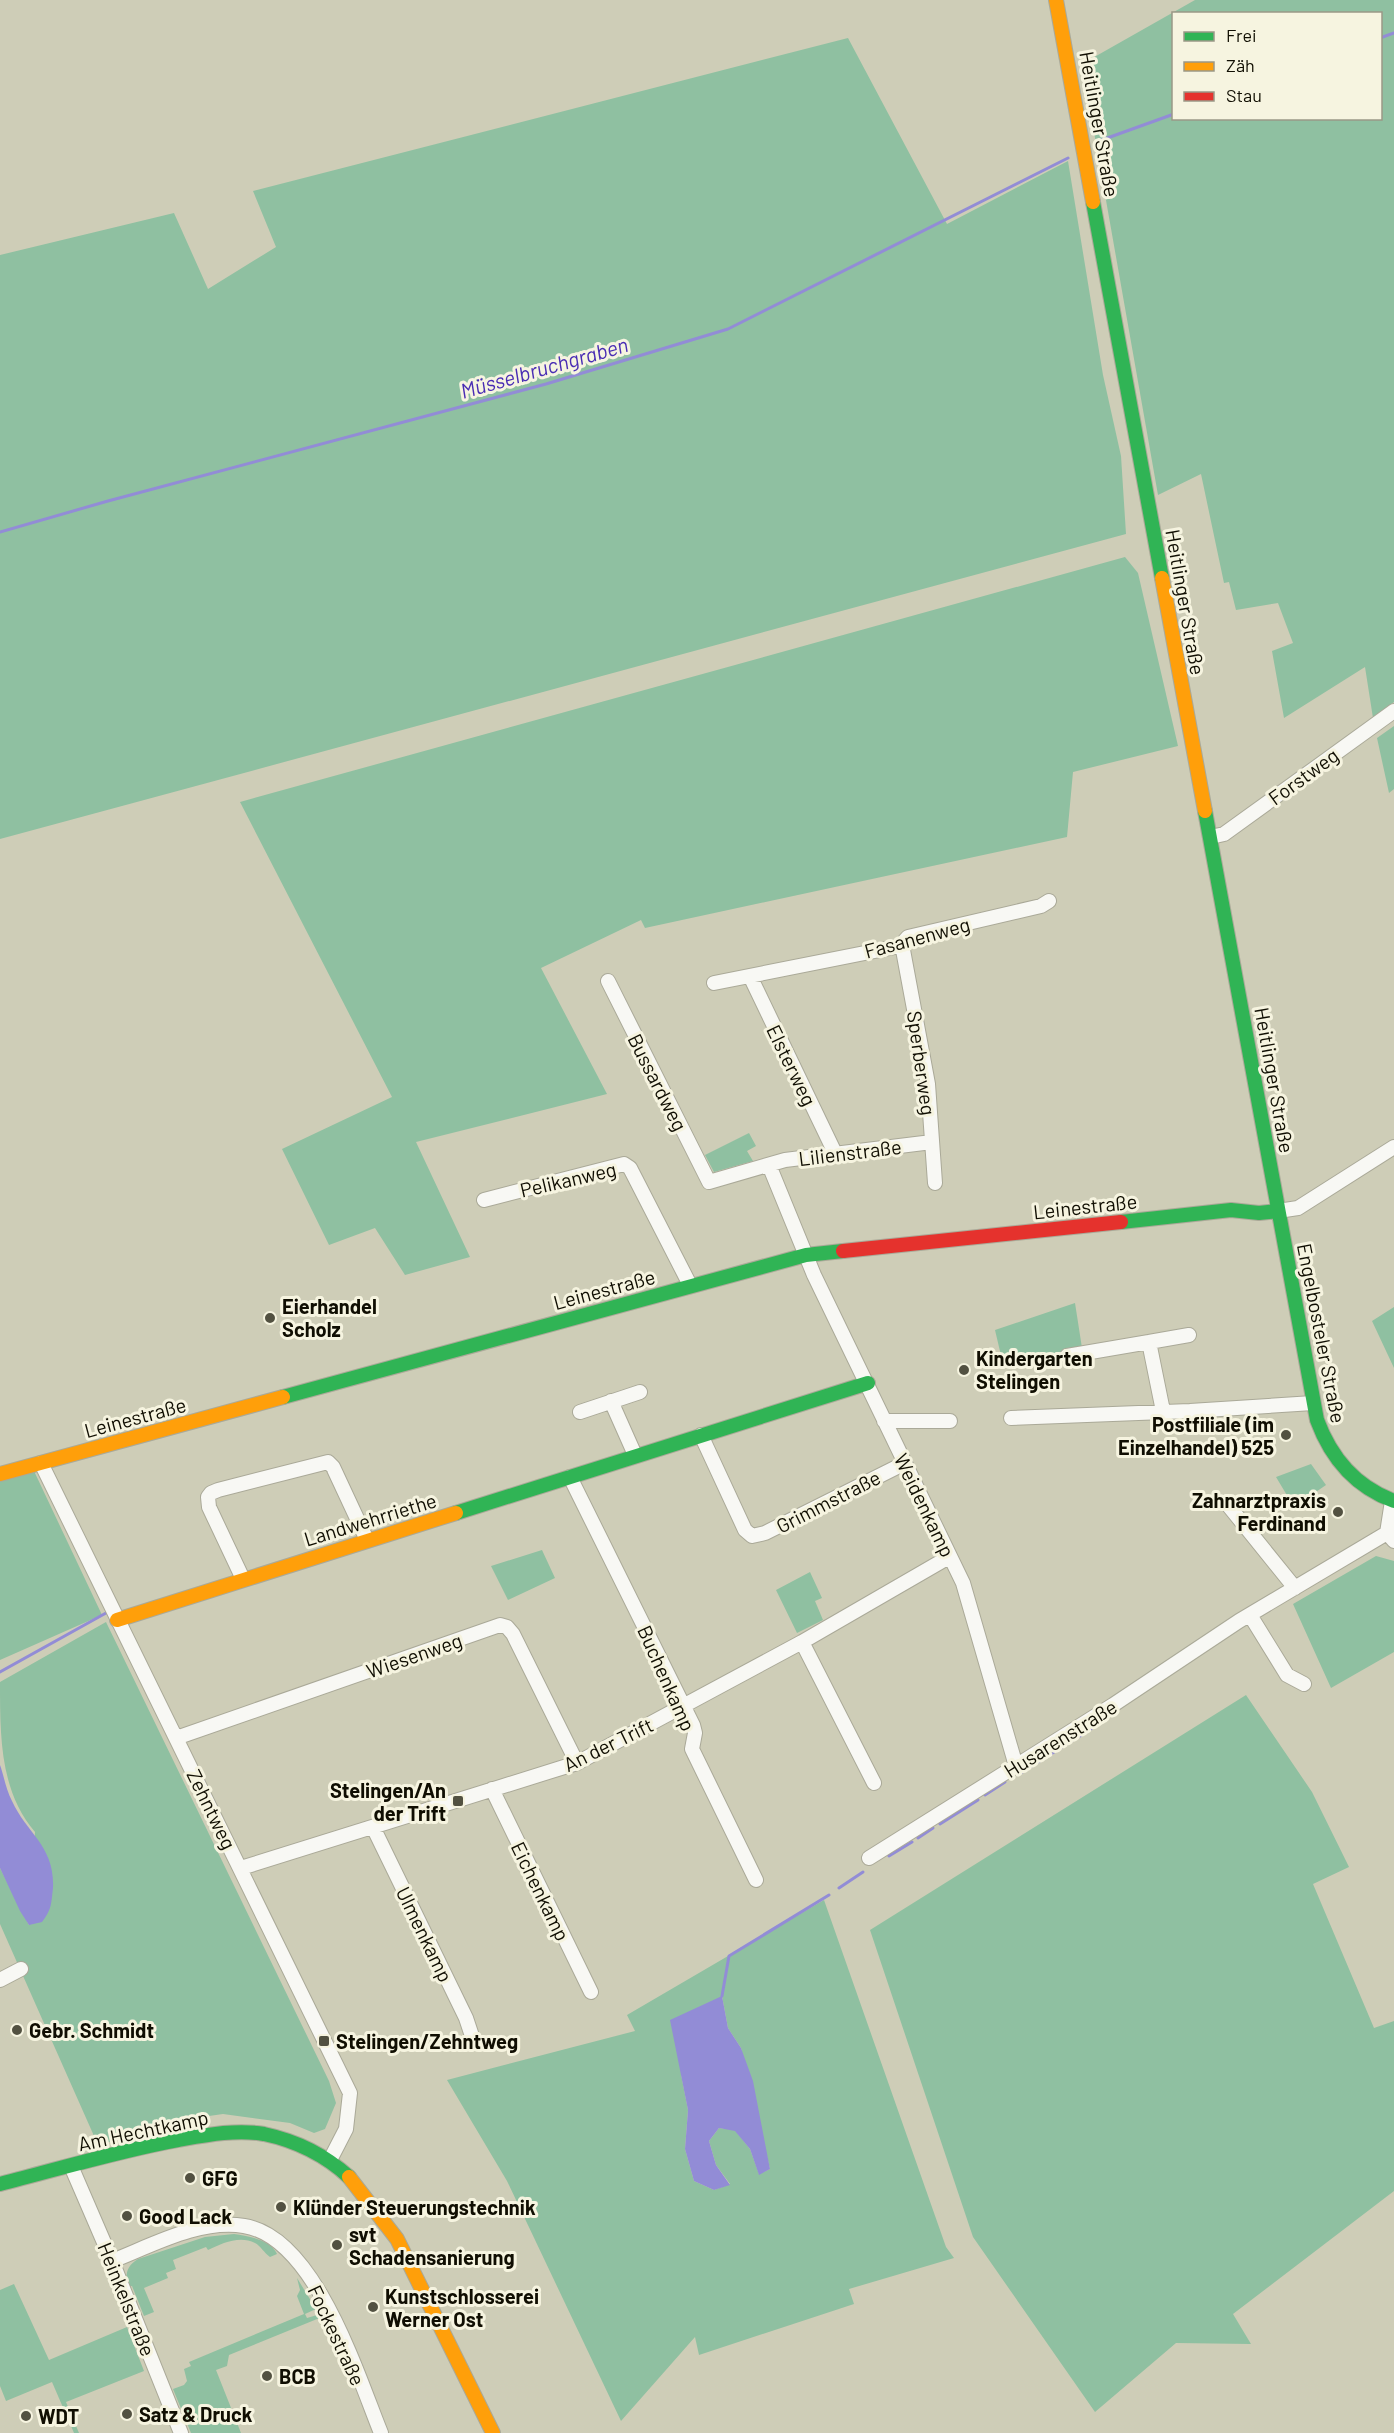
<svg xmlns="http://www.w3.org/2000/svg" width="1394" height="2433" viewBox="0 0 1394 2433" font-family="Barlow,sans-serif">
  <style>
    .green { fill: #8fc0a1; fill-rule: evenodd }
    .water { fill: #928cd6 }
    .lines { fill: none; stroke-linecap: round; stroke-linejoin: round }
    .stream { stroke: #928cd6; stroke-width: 3 }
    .street-casing { stroke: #aaa998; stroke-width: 16 }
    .fast-casing { stroke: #aaa998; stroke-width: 16 }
    .slow-casing { stroke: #aaa998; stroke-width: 16 }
    .jam-casing { stroke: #aaa998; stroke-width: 16 }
    .street { stroke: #f8f8f4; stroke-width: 14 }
    .fast { stroke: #30b455; stroke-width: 14 }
    .slow { stroke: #ff9f0a; stroke-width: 14 }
    .jam { stroke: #e5322d; stroke-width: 14 }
    .poi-dot { fill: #525141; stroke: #f6f4e0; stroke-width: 2 }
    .labels { text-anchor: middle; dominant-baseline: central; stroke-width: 6; stroke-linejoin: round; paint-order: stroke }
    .street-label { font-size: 20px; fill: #100e02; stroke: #f6f4e0 }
    .poi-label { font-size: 20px; font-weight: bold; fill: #100e02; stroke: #f6f4e0; text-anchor: start }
    .water-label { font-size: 21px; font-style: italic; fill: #492db4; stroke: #f6f4e0 }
  </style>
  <rect width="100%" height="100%" fill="#cecdb7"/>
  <path class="green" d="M 1195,0 L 1394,0 L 1394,702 L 1373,718 L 1365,667 L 1284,718 L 1272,651 L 1293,643 L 1278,603 L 1236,610 L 1229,582 L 1224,583 L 1201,474 L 1158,495 L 1082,64 ZM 1174,14 L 1380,14 L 1380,118 L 1174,118 Z
    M 848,38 L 947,224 L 1068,161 L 1103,375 L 1121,456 L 1126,534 L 0,839 L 0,255 L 174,213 L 208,289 L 276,247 L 253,191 Z
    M 1125,557 L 1138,573 L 1178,746 L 1073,772 L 1067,837 L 645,928 L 641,920 L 541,968 L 607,1094 L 416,1142 L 470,1257 L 405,1275 L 375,1228 L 329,1245 L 282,1149 L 392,1097 L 240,802 Z
    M 1394,726 L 1394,789 L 1389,793 L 1377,738 Z
    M 749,1133 L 756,1146 L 747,1151 L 753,1161 L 714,1172 L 705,1155 Z
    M 1075,1303 L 1082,1348 L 1003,1364 L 995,1330 Z
    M 1394,1307 L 1394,1368 L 1372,1321 Z
    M 1311,1464 L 1326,1485 L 1294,1507 L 1276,1477 Z
    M 34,1471 L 102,1615 L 0,1660 L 0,1481 Z
    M 542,1550 L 555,1578 L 508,1600 L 491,1566 Z
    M 1376,1556 L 1394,1561 L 1394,1652 L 1331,1688 L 1293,1604 Z
    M 810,1572 L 822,1598 L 815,1601 L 823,1620 L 797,1633 L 776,1590 Z
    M 106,1622 L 329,2081 L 336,2103 L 325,2129 L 314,2133 L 290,2123 L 223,2114 L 202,2117 L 98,2145 L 0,1924 L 0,1868 L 29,1925 L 35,1832 C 0,1791 0,1737 0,1682 Z
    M 1246,1695 L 1312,1792 L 1349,1867 L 1313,1884 L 1374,2028 L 1394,2021 L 1394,2191 L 1233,2314 L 1251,2344 L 1176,2343 L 1095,2412 L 973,2237 L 870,1930 Z
    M 824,1900 L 946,2247 L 954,2258 L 849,2289 L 854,2304 L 699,2355 L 695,2337 L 621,2421 L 507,2181 L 447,2080 L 635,2031 L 627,2015 ZM 722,1996 L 728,2028 L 741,2048 L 770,2169 L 759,2174 L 750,2149 L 735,2130 L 719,2128 L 709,2141 L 716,2165 L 730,2184 L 714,2190 L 694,2181 L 685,2149 L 688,2110 L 681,2074 Z
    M 234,2234 C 249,2236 271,2240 277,2254 L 270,2257 C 264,2253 261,2246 255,2243 C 240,2235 222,2243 208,2250 L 206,2247 L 173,2260 L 176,2269 L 166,2273 L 168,2278 L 144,2288 L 154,2312 L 144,2316 L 132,2286 L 128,2287 C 125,2275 126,2266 138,2259 L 205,2237 Z
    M 297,2278 L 316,2309 L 305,2314 L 307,2318 L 317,2315 L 322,2317 L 229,2355 L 227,2366 L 216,2370 L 241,2433 L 191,2433 L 173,2389 L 184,2385 L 187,2381 L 184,2369 L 191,2366 L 189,2362 L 304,2314 L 297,2296 L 300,2290 Z
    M 14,2284 L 49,2360 L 127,2327 L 144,2371 L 66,2402 L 79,2433 L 74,2433 L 52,2382 L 6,2401 L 0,2386 L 0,2290 Z"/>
  <path class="water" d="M 0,1765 C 4,1776 6,1790 12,1801 C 27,1834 55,1846 53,1888 C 51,1904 52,1909 42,1922 L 29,1925 L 20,1911 L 0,1868 Z
    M 722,1996 L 728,2028 L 741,2048 L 753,2081 L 770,2169 L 759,2175 L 750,2149 L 735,2131 L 719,2128 L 709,2141 L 716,2165 L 730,2185 L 714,2190 L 694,2181 L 685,2149 L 688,2110 L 670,2020 Z"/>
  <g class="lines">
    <path class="stream" d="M 1380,38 L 1394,33
      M 1099,141 L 1174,114
      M 0,532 L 108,501 L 546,384 L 728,329 L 1068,158
      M 0,1672 L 106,1613
      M 1080,1736 L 1104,1720
      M 1019,1774 L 1073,1740
      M 985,1795 L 1005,1782
      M 940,1824 L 978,1800
      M 918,1838 L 933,1828
      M 889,1856 L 912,1842
      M 839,1888 L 863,1872
      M 722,1996 L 729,1956 L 829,1895"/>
    <g class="street-casing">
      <path id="street" d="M 1211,837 L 1224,834 L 1394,711
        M 900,946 L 903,950 L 928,1084 L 935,1183
        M 900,946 L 908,937 L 1041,906 L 1049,901
        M 750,976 L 835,1153
        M 608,981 L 709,1182 L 785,1160 L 932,1142
        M 714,983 L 900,946
        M 769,1165 L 814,1275 L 963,1583 L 1016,1766
        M 484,1200 L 624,1164 L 630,1168 L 690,1285
        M 1278,1211 L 1298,1208 L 1394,1147
        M 1149,1342 L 1189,1335
        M 1067,1356 L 1149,1342 L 1163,1411
        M 611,1401 L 635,1455
        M 580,1412 L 640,1392
        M 1011,1418 L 1190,1411 L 1313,1403
        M 884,1421 L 950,1421
        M 701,1435 L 745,1530 L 752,1536 L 765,1533 L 903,1464
        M 41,1463 L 350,2093 L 346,2129 L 330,2160
        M 570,1477 L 693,1725 L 695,1733 L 692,1749 L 756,1880
        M 1392,1501 L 1387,1533 L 1394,1541
        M 1228,1505 L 1295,1588
        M 243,1579 L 209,1507 L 208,1497 L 211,1493 L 218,1490 L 328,1462 L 333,1467 L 367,1540
        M 1250,1615 L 1287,1675 L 1304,1684
        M 802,1642 L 874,1783
        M 176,1738 L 500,1625 L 507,1627 L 513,1634 L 577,1763
        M 492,1789 L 591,1992
        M 373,1827 L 466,2018 L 474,2042
        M 869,1858 L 1113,1705 L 1239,1621 L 1387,1533
        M 241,1868 L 577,1763 L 802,1642 L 949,1557
        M 0,1980 L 21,1969
        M 71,2166 L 112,2261 L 181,2433
        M 112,2261 C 153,2245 199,2219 244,2226 C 315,2237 357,2374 381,2433"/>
    </g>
    <g class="fast-casing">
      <path id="fast" d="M 1093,202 L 1162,578
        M 1205,811 L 1317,1420 C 1331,1458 1356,1487 1394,1501
        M 1121,1222 L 1231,1210 L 1259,1213 L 1278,1211
        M 283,1397 L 806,1255 L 843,1251
        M 456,1513 L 868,1383
        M 0,2184 C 59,2169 118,2151 178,2140 C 206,2135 236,2129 264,2134 C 297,2141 325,2155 349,2177"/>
    </g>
    <g class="slow-casing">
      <path id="slow" d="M 1056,0 L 1093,202
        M 1162,578 L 1205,811
        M 0,1474 L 283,1397
        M 117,1620 L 456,1513
        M 349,2177 L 397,2239 L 493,2433"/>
    </g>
    <g class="jam-casing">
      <path id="jam" d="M 843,1251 L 1121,1222"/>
    </g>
    <use href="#street" class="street"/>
    <use href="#fast" class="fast"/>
    <use href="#slow" class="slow"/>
    <use href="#jam" class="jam"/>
  </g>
  <g class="poi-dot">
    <circle cx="270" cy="1318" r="6"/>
    <circle cx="964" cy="1370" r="6"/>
    <circle cx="1286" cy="1435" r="6"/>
    <circle cx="1338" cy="1512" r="6"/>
    <rect x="452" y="1795" width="12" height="12" rx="3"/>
    <circle cx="17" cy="2030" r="6"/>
    <rect x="318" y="2035" width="12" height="12" rx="3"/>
    <circle cx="190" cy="2178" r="6"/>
    <circle cx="281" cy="2207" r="6"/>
    <circle cx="127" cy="2216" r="6"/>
    <circle cx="337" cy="2245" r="6"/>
    <circle cx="373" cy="2307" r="6"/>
    <circle cx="267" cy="2376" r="6"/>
    <circle cx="127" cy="2414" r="6"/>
    <circle cx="26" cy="2416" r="6"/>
  </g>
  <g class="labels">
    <g class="street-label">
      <text transform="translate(1100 124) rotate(80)">Heitlinger Straße</text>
      <text transform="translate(1186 602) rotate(80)">Heitlinger Straße</text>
      <text transform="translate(1303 776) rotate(-36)">Forstweg</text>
      <text transform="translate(917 937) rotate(-15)">Fasanenweg</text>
      <text transform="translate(922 1063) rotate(82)">Sperberweg</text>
      <text transform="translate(792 1065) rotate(64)">Elsterweg</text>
      <text transform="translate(1275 1080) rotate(80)">Heitlinger Straße</text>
      <text transform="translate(658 1082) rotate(63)">Bussardweg</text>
      <text transform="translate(850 1152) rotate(-7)">Lilienstraße</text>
      <text transform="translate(568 1179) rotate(-13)">Pelikanweg</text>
      <text transform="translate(1085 1206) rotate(-6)">Leinestraße</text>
      <text transform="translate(604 1289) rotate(-15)">Leinestraße</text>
      <text transform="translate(1322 1333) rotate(79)">Engelbosteler Straße</text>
      <text transform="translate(135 1417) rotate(-15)">Leinestraße</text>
      <text transform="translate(828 1501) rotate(-27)">Grimmstraße</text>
      <text transform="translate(925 1505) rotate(64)">Weidenkamp</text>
      <text transform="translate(370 1519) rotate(-17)">Landwehrriethe</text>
      <text transform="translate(414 1655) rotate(-19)">Wiesenweg</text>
      <text transform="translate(667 1678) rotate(66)">Buchenkamp</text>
      <text transform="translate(1060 1738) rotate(-32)">Husarenstraße</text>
      <text transform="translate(608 1744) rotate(-26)">An der Trift</text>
      <text transform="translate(212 1809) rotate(64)">Zehntweg</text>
      <text transform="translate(541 1891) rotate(64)">Eichenkamp</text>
      <text transform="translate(425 1934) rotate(64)">Ulmenkamp</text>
      <text transform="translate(143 2130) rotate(-12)">Am Hechtkamp</text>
      <text transform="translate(127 2299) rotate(68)">Heinkelstraße</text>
      <text transform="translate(337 2335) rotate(65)">Fockestraße</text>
    </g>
    <g class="poi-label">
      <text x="282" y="1306">Eierhandel<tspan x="282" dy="23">Scholz</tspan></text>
      <text x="976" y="1358">Kindergarten<tspan x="976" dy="23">Stelingen</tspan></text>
      <text x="1274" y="1424" text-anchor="end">Postfiliale (im<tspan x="1274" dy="23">Einzelhandel) 525</tspan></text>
      <text x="1326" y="1500" text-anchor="end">Zahnarztpraxis<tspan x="1326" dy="23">Ferdinand</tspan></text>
      <text x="446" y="1790" text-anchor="end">Stelingen/An<tspan x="446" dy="23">der Trift</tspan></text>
      <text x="29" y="2030">Gebr. Schmidt</text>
      <text x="336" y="2041">Stelingen/Zehntweg</text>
      <text x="202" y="2178">GFG</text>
      <text x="293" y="2207">Klünder Steuerungstechnik</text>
      <text x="139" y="2216">Good Lack</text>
      <text x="349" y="2234">svt<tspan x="349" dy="23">Schadensanierung</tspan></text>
      <text x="385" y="2296">Kunstschlosserei<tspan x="385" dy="23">Werner Ost</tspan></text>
      <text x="279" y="2376">BCB</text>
      <text x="139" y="2414">Satz &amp; Druck</text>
      <text x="38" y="2416">WDT</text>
    </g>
    <g class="water-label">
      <text transform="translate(544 367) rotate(-16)">Müsselbruchgraben</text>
    </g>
  </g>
  <rect x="1172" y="12" width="210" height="108" fill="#f6f4e0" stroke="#9a9887" stroke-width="1.5"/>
  <rect x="1184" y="32" width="30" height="9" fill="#30b455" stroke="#9a9887" stroke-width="1.5"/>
  <text x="1226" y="42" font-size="18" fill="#100e02">Frei</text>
  <rect x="1184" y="62" width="30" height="9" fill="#ff9f0a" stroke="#9a9887" stroke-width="1.5"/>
  <text x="1226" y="72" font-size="18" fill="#100e02">Zäh</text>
  <rect x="1184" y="92" width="30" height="9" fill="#e5322d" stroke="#9a9887" stroke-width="1.5"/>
  <text x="1226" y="102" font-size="18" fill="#100e02">Stau</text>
</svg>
